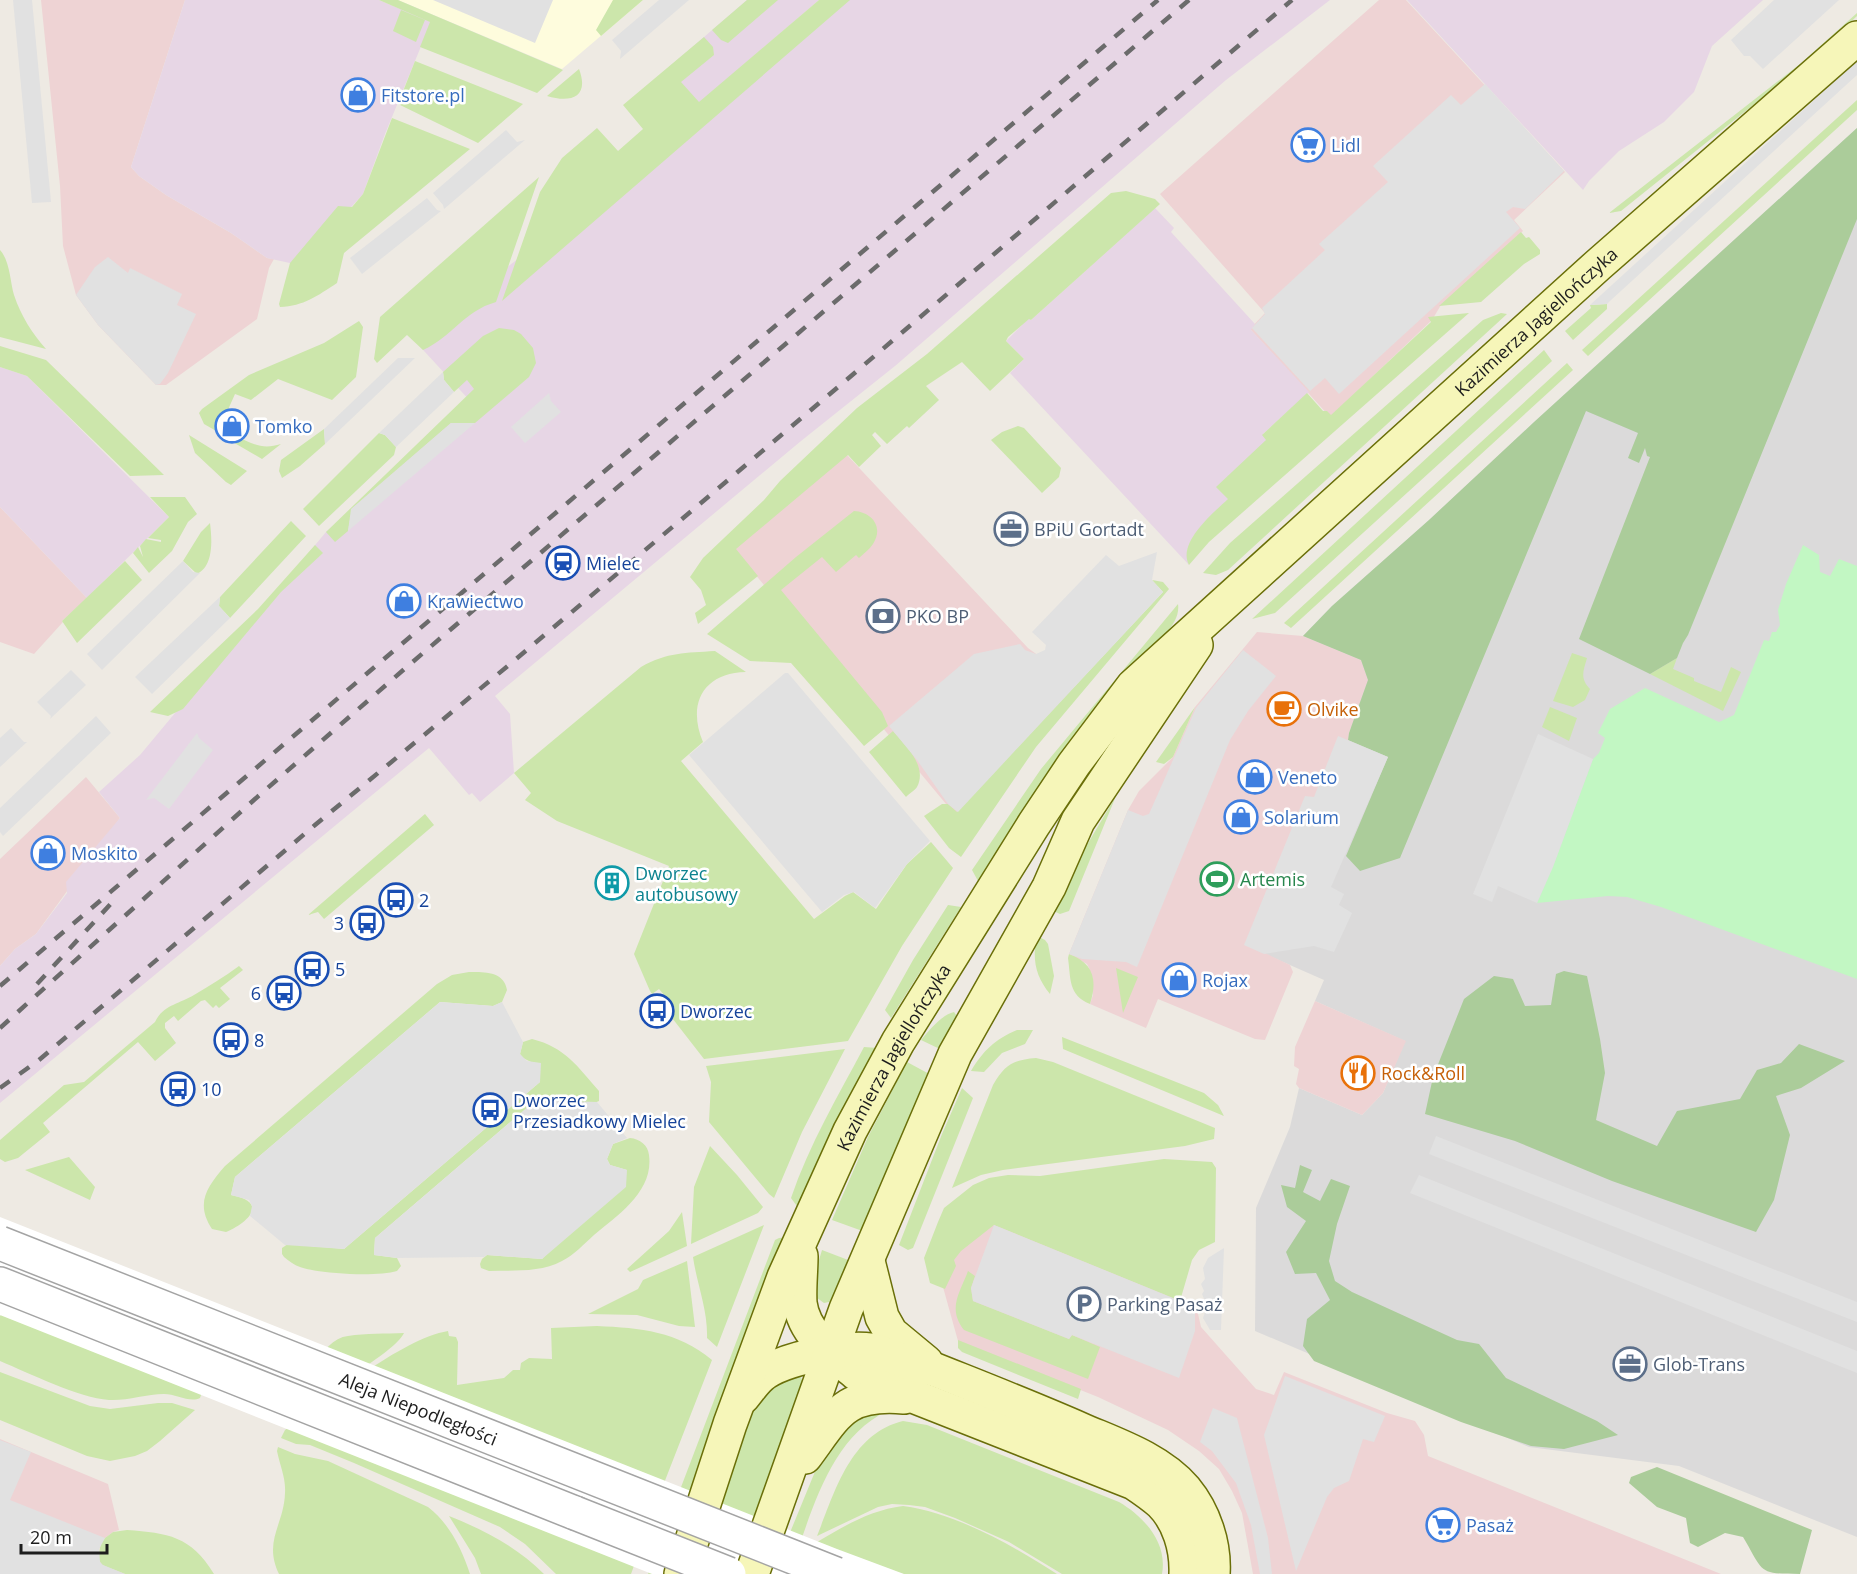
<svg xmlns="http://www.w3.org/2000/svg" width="1857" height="1574" viewBox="0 0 1857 1574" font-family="'Open Sans',sans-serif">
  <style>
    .residential { fill: #dbdada }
    .commercial { fill: #eed3d4 }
    .industrial { fill: #e7d6e5 }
    .education { fill: #fefcdd }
    .grass { fill: #cce6ab }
    .forest { fill: #abcc9a }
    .park { fill: #c2f7c3 }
    .parking { fill: #e1e1e1 }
    .pier { fill: #fff }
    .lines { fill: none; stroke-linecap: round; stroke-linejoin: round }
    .tertiary-casing { stroke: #a4a4a4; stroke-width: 36 }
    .secondary-casing { stroke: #6a6f09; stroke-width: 36 }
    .tertiary { stroke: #fff; stroke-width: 33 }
    .secondary { stroke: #f6f6b9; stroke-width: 33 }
    .rail { stroke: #6b6b6b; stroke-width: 4.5; stroke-dasharray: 12 12; stroke-linecap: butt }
    .tertiary-bridge-casing { stroke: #a4a4a4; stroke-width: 36; stroke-linecap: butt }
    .tertiary-bridge { stroke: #fff; stroke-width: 33 }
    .labels { text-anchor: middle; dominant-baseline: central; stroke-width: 5; stroke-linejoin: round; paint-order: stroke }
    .shop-label { font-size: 18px; fill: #366cbe; stroke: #fff; text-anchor: start }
    .street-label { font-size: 18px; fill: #1d1d1d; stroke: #fff }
    .service-label { font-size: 18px; fill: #4e5e75; stroke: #fff; text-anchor: start }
    .transit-label { font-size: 18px; fill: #164399; stroke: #fff; text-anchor: start }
    .food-label { font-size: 18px; fill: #c56008; stroke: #fff; text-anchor: start }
    .culture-label { font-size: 18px; fill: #0d838f; stroke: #fff; text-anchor: start }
    .leisure-label { font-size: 18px; fill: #27864d; stroke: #fff; text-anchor: start }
  </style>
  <rect width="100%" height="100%" fill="#eeeae3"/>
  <path class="residential" d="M 1857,128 L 1857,1537 L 1679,1466 L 1529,1447 L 1255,1331 L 1256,1208 L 1290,1127 L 1299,1088 L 1362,1115 L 1383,1093 L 1405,1041 L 1315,1001 L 1324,980 L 1265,954 L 1348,748 L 1360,660 L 1303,636 L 1332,606 L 1429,520 L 1533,423 Z"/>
  <path class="commercial" d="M 41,0 L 185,0 L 131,167 L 139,176 L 166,195 L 231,233 L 267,258 L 274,259 L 269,268 L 257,319 L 166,385 L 156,385 L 98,325 L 76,295 L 63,246 L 60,186 Z
    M 1379,0 L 1406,0 L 1565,172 L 1514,220 L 1523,231 L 1441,305 L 1432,320 L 1330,417 L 1250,329 L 1265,313 L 1160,194 Z
    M 847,455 L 1028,648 L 1062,673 L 1077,687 L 956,816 L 734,549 Z
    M 0,507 L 87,598 L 62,621 L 63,622 L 34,654 L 0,642 Z
    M 1257,632 L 1303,636 L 1361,660 L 1368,680 L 1349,733 L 1348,748 L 1265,953 L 1290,965 L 1293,972 L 1265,1040 L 1255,1039 L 1158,999 L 1146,1028 L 1090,1004 L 1093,995 L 1089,968 L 1087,964 L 1069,954 L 1128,810 L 1139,791 L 1173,757 L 1195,707 Z
    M 86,777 L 120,818 L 36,934 L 15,949 L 0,966 L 0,859 Z
    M 1315,1001 L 1406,1041 L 1383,1093 L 1362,1115 L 1299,1088 L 1296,1084 L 1299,1069 L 1294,1066 L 1295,1047 Z
    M 994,1222 L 1196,1305 L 1201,1327 L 1256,1389 L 1274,1395 L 1284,1372 L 1387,1413 L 1415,1421 L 1424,1435 L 1428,1456 L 1721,1574 L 1253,1574 L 1242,1513 L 1232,1491 L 1219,1469 L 1199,1451 L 1168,1430 L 1098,1397 L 958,1341 L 943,1287 L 956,1251 Z
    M 0,1439 L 108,1484 L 119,1530 L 113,1532 L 105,1538 L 99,1549 L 102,1565 L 125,1574 L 0,1574 Z"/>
  <path class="industrial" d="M 185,0 L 379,0 L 431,22 L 385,134 L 363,194 L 299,265 L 267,258 L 231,233 L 166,195 L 139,176 L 131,167 Z
    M 747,0 L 819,0 L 699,103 L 668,68 Z
    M 842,0 L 1330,0 L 1226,80 L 895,366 L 801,441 L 495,696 L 510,714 L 514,773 L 480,802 L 472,793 L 469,795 L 429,748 L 0,1103 L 0,966 L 15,949 L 36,934 L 67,893 L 66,882 L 120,818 L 99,792 L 140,755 L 326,532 L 472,403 L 413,339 L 697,122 Z
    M 1407,0 L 1763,0 L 1712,46 L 1694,92 L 1664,122 L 1619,151 L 1589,181 L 1583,190 Z
    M 1155,208 L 1174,228 L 1171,232 L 1255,324 L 1251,330 L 1309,392 L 1263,434 L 1268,440 L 1229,499 L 1187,550 L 1189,565 L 1010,373 L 1024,359 L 1006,341 L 1029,318 L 1031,320 Z
    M 0,367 L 27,376 L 169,517 L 87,598 L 0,507 Z"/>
  <path class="education" d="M 398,0 L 643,0 L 562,69 Z"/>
  <path class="grass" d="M 379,0 L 398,0 L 563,70 L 537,93 L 420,47 L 430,22 Z
    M 613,0 L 643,0 L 601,36 L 596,30 Z
    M 747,0 L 778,0 L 728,43 L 721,40 L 712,30 Z
    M 819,0 L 850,0 L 502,301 L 540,192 L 562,158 L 597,128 L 618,151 L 643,129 L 623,105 L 704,37 L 713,47 L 714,55 L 681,82 L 699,102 Z
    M 401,10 L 425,20 L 416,42 L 393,31 Z
    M 1857,13 L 1857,16 L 1818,53 L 1621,211 L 1609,213 L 1800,64 Z
    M 415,61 L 523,104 L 478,143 L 398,104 Z
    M 579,69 C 590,98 570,103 547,96 Z
    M 1857,100 L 1857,110 L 1588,356 L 1582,350 Z
    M 392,118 L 470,149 L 344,253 L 337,283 C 317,296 304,306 280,307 L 279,304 L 290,263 L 338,206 L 352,207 L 363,194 Z
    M 539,177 L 496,302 C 464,311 452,337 423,350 L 407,335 L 377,363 L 374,359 L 380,317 Z
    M 1126,191 L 1155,199 L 1160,204 L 1031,320 L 1029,319 L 1008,337 L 1006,341 L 1024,359 L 990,391 L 962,362 L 926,386 L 939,400 L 909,428 L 907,426 L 887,444 L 875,432 L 872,435 L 881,446 L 859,467 L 848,455 L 736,549 L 758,576 L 698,624 L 695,613 L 706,605 L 701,590 L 690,577 L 703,558 L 764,500 L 780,481 L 857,408 L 927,354 L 1111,193 Z
    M 1521,232 L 1526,238 L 1529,237 L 1540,250 L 1540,254 L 1524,264 L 1481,302 L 1439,306 Z
    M 0,250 C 10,261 10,281 14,295 C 21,316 32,333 46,349 L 0,337 Z
    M 1607,304 L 1607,309 L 1573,340 L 1565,331 L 1591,308 L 1590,305 Z
    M 1469,313 L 1209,542 L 1189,565 C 1177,543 1213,513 1228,499 L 1216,487 L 1266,440 L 1262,435 L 1307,393 L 1323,411 L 1327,411 L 1331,415 L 1431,322 L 1428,317 Z
    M 1501,313 L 1507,314 L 1228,570 L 1216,575 L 1203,573 L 1230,543 L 1483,320 Z
    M 359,321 L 363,327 L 356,377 L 332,400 L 278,379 L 251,400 L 235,394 L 218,432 L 204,424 L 199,413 L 202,409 L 249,375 L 324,343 Z
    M 499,328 L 514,330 L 521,334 L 533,348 L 536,363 L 529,377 L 475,423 L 451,423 L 352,509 L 348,531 L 335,542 L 326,532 L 474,389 L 467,380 L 454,392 L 444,380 L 443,372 L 483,336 Z
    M 0,346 L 46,360 L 164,475 L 130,476 L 27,376 L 0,367 Z
    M 1544,350 L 1552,361 L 1275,613 L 1252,619 Z
    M 1567,363 L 1573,370 L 1291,628 L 1284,623 Z
    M 1018,426 L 1024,428 L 1061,468 L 1059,477 L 1042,493 L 991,440 L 1002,432 Z
    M 324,429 L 325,444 L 300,466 L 282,478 L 279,471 L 281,460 Z
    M 379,433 L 385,435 L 396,447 L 394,455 L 319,526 L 303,509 Z
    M 189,435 L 247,471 L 231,485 L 226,482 L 195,453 Z
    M 234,435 C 253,444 262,450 281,444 L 262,459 L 231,441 Z
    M 150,497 L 185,497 L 197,514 L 188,522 L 172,551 L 149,573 L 133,553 L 138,547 L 143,557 L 140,546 L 146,539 L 161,542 L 161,540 L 148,538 L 169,517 Z
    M 854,511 C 872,512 884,527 873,544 C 869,550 863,554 859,558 L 856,555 L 836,572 L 822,557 L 781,590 L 882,712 L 888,726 L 864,746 L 791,663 L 750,661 L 707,634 L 796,557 Z
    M 291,521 L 306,536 L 230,618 L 219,606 L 220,597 Z
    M 210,523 C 212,539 214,566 197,574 L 183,561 L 201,532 Z
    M 315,545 L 323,553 L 281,592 L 183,709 L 168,716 L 150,712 L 258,609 Z
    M 125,561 L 142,580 L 77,643 L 62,621 Z
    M 1152,580 L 1163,582 L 1169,589 L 1036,747 L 961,857 L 949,848 L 924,816 L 942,804 L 948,804 L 957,812 L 1163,592 Z
    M 1178,604 C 1181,625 1157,640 1145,656 C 1088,730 1030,803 978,881 L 972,870 L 1041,769 Z
    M 715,651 L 746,672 C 703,673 687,704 703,742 L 681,761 L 814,919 L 845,896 L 853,892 L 876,909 L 907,864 L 931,842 L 953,868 L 902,946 L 848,1041 L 704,1059 L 669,1014 L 675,1008 L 659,989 L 652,994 L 650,991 L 634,954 L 669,866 L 557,821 L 525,800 L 531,793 L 514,773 L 641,667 C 668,652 685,653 715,651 Z
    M 1572,653 L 1587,658 C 1583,672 1580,678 1590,689 L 1585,700 L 1573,707 L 1553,701 Z
    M 1677,658 L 1673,669 L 1694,678 L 1694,681 L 1721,692 L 1731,667 L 1741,672 L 1723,711 L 1650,674 Z
    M 1195,707 L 1173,757 L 1164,764 L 1156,762 Z
    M 1550,707 L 1577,718 L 1569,741 L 1542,727 Z
    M 893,731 C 905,745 928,766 917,787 C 915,790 909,794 906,797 L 869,752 Z
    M 1116,796 L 1069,911 L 1060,914 L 1049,909 Z
    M 425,814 L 434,825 L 324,919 L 318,912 L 308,915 Z
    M 948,905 L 961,907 L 891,1018 L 885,1010 L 913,960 Z
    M 1037,936 L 1045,940 L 1048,944 L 1054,976 L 1050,994 C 1035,976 1032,958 1037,936 Z
    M 1069,954 C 1093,963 1098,979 1090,1004 C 1068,995 1071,979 1068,958 Z
    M 239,966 L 243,970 L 220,988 L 230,999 L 219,1008 L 216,1005 L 213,1008 L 205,1000 L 201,1001 L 178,1021 L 174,1016 L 165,1023 L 165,1028 L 176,1043 L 155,1061 L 138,1042 L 43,1123 L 50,1132 L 18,1158 L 5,1162 L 0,1159 L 0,1140 L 64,1085 L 84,1082 L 155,1022 C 163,1005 179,1004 194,995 C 209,986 224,977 239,966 Z
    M 1116,968 L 1138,977 L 1123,1013 Z
    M 469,972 C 484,972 504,971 507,990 L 502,1002 L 493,1006 L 440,1002 L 235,1177 L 231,1195 C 269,1202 249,1222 226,1232 L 212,1229 C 195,1203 207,1187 225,1166 L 437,984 L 452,975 Z
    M 954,1012 L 959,1019 L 944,1051 L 921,1040 C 930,1030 941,1015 954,1012 Z
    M 1017,1030 L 1033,1030 L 1025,1044 L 1002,1053 L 984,1072 L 971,1071 C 983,1051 995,1039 1017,1030 Z
    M 1062,1037 L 1204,1093 L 1218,1105 L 1224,1116 L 1063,1049 Z
    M 532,1039 C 565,1047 578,1067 599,1091 L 599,1101 L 594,1103 L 536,1100 L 375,1238 L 374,1255 L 397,1258 L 401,1266 L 397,1271 C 377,1277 320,1274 300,1267 C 294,1265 289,1261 284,1257 L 282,1254 L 282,1248 L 288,1244 L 344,1249 L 540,1082 L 531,1062 L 523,1058 L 520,1054 L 523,1042 Z
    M 864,1047 L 877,1048 L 799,1209 L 791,1198 C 809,1145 838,1096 864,1047 Z
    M 845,1049 L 802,1132 L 774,1198 L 769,1194 L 709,1122 L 711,1082 L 706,1066 Z
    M 1036,1058 L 1053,1062 L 1215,1128 L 1214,1139 L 1185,1146 L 1003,1170 L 981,1175 L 952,1188 L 993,1085 C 1005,1065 1012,1060 1036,1058 Z
    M 907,1062 L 933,1076 L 868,1233 L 832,1220 L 868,1137 Z
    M 962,1088 L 973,1098 L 913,1248 L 908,1250 L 899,1245 L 942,1134 Z
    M 630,1138 C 640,1139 648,1145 649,1155 C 654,1191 618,1215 594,1235 C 584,1244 574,1255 562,1261 C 540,1273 512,1270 489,1271 L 481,1268 L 480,1264 L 482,1259 L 487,1255 L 542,1259 L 627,1170 L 610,1165 L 607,1159 L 613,1144 Z
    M 710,1146 L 737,1175 L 763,1207 L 758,1213 L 691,1244 L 694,1187 Z
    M 69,1157 L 95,1187 L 90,1200 L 25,1170 Z
    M 1164,1159 L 1212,1162 L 1216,1168 L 1215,1242 L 1199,1250 L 1192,1260 L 1180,1301 L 994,1225 L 961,1251 L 954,1260 L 956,1266 L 945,1289 L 930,1283 L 924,1258 L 938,1222 L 944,1208 L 973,1185 L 989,1178 L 1008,1175 L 1040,1176 Z
    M 682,1212 L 687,1246 L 630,1272 L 627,1269 L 669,1231 Z
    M 764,1225 L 717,1347 L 707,1338 C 708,1310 697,1285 693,1257 Z
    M 788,1237 L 669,1574 L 648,1574 L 775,1240 L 779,1238 Z
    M 822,1250 L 856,1263 L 834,1301 L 824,1303 L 813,1295 L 813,1280 Z
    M 59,1255 L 226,1324 L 200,1398 C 190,1403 176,1394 164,1394 C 146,1394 127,1401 109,1400 C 79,1398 29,1373 0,1361 L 0,1316 Z
    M 687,1261 L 695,1327 L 679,1326 L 637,1315 L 588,1314 L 638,1289 L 643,1280 Z
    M 968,1271 L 975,1276 L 971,1288 L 973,1301 L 1069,1339 L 1072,1335 L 1100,1347 L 1088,1379 L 964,1330 C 947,1308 960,1293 968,1271 Z
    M 597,1326 C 641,1328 677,1331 712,1360 L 666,1478 L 631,1574 L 556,1574 L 525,1544 L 500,1527 L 354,1463 L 310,1445 L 296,1444 L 281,1438 L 285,1430 C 326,1401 401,1339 448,1331 L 449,1336 L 456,1337 L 458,1342 L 457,1385 L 504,1378 L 513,1370 L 520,1370 L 521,1363 L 529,1358 L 552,1359 L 551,1328 Z
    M 404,1333 C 396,1352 314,1398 293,1412 C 304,1389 319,1339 348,1336 C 366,1333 386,1334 404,1333 Z
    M 958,1340 L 1081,1389 L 1078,1399 L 962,1352 L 958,1348 Z
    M 0,1372 L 90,1406 L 110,1409 L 158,1403 L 172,1403 L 195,1410 L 160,1441 L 147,1451 L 135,1456 L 110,1461 L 87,1456 L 0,1420 Z
    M 798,1374 L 801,1377 L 804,1386 L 737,1574 L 692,1574 L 743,1422 L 763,1391 Z
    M 887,1411 C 827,1440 811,1517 789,1574 L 773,1574 L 821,1457 L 848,1424 L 871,1412 Z
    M 903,1421 L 927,1425 L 1119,1502 C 1143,1516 1168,1542 1162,1574 L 1062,1574 L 1009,1542 L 955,1518 L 925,1507 L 909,1505 L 892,1504 L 878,1507 L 817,1536 C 835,1492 850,1434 903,1421 Z
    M 278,1447 L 295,1454 L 328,1461 L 428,1507 C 449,1523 462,1549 470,1574 L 279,1574 C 263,1541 284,1525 285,1493 C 286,1478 280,1466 277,1451 Z
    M 903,1506 C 956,1513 1012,1545 1057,1574 L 803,1574 L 814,1544 C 842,1527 870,1510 903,1506 Z
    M 449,1516 C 484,1530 517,1547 544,1574 L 481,1574 L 475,1558 Z
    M 127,1530 C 168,1533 191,1536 214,1574 L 125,1574 L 102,1565 L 98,1558 L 101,1543 L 105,1538 L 113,1532 Z"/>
  <path class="forest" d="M 1857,128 L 1857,219 L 1688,635 L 1683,643 L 1677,658 L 1650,674 L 1579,639 L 1650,457 L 1647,456 L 1645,448 L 1639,463 L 1628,458 L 1638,433 L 1586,411 L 1400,858 L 1360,871 L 1346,856 L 1388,757 L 1348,740 L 1349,733 L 1368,680 L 1361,660 L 1303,636 L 1332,606 L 1429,520 L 1533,423 Z
    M 1564,971 L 1587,976 L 1600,1039 L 1605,1073 L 1596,1120 L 1657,1146 L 1677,1111 L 1740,1099 L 1757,1070 L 1781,1063 L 1799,1044 L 1845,1061 L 1801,1088 L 1776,1096 L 1790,1135 L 1774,1200 L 1756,1232 L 1612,1181 L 1515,1141 L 1425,1114 L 1433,1077 L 1464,999 L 1494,976 L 1513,979 L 1525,1006 L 1551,1005 L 1556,974 Z
    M 1300,1165 L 1312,1170 L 1303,1192 L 1320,1201 L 1331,1179 L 1350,1186 L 1337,1224 L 1329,1261 L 1335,1281 L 1352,1292 L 1457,1340 L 1479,1344 L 1506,1378 L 1597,1421 L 1618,1435 L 1564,1449 L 1531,1446 L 1461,1422 L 1314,1361 L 1303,1346 L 1307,1319 L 1330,1300 L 1316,1273 L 1295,1274 L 1286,1252 L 1306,1221 L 1287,1207 L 1281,1185 L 1295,1188 Z
    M 1657,1467 L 1812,1530 L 1800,1574 C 1757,1574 1764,1572 1743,1537 L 1725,1533 L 1698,1547 L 1690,1543 L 1686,1518 L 1657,1507 L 1629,1483 L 1631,1477 Z"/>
  <path class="park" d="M 1803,545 L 1819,555 L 1820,572 L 1830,576 L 1839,559 L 1857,566 L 1857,979 L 1661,907 L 1627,897 L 1608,896 L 1537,903 L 1553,866 L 1593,759 L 1599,753 L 1605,738 L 1598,733 L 1610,709 L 1645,688 L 1719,722 L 1734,715 L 1764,640 L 1769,641 L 1772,632 L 1776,632 L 1780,625 L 1778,610 L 1786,584 Z"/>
  <path class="parking" d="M 13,0 L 32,0 L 51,202 L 32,203 Z
    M 433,0 L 553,0 L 535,43 Z
    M 659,0 L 689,0 L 620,59 L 621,51 L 612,40 Z
    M 1774,0 L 1839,0 L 1763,69 L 1750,56 L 1744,56 L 1731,40 Z
    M 1857,61 L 1857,75 L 1610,301 L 1607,304 L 1590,305 Z
    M 1485,84 L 1564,171 L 1525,209 L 1513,207 L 1506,212 L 1520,228 L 1339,394 L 1325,378 L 1310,391 L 1252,328 L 1265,314 L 1262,308 L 1325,250 L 1319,244 L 1388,182 L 1373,166 L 1451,95 L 1461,105 Z
    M 506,130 L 517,142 L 525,140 L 444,209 L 443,205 L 433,193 Z
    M 427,198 L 437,210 L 441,211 L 362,274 L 350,258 Z
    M 108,257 L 128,273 L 130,268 L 182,294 L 177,305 L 196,314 L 168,373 L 160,384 L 156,385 L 98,325 L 76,295 L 95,267 Z
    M 398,358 L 415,358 L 325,444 L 324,429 Z
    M 443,372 L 444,380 L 454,392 L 396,447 L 385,435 L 379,433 Z
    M 549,393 L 551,401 L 561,412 L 525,443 L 511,427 Z
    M 451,423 L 475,423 L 348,531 L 351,509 Z
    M 1157,552 L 1152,580 L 1163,592 L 958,812 L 948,804 L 917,760 L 889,726 L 974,654 L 1020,644 L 1025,650 L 1036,654 L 1045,650 L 1046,645 L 1032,632 L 1106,555 L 1119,566 Z
    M 183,561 L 193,572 L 200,573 L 102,670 L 87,654 Z
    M 223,594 L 220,597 L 219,606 L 230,618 L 152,694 L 135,677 Z
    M 1243,650 L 1276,676 L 1248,711 L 1230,740 L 1137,967 L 1126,962 L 1082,959 L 1069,954 L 1128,810 L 1143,816 L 1149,814 L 1196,708 Z
    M 71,670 L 86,685 L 50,719 L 51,716 L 37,702 Z
    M 785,673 L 788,673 L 930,841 L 907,864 L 875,908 L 854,892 L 844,895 L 822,912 L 689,755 Z
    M 96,716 L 111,733 L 3,836 L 0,832 L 0,808 Z
    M 11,728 L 24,742 L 27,742 L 0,767 L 0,738 Z
    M 197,733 L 199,738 L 213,750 L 169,809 L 154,798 L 146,800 Z
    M 1538,734 L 1593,759 L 1553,867 L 1537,903 L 1498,886 L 1492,902 L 1473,894 Z
    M 1338,736 L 1388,757 L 1331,887 L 1344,894 L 1339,905 L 1352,913 L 1334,952 L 1314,946 L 1264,954 L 1244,945 L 1305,796 L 1314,797 Z
    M 440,1002 L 493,1006 L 502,1002 L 523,1042 L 520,1054 L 527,1061 L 541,1063 L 540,1082 L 344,1249 L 285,1245 L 250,1216 L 252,1206 L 249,1200 L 231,1195 L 235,1177 Z
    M 536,1100 L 597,1102 L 627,1138 L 613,1144 L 607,1159 L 610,1165 L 627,1170 L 626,1187 L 542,1259 L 487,1255 L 484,1257 L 397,1258 L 374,1255 L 375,1238 Z
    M 1436,1136 L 1857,1302 L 1857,1322 L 1429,1154 Z
    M 1419,1175 L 1857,1351 L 1857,1373 L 1410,1193 Z
    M 994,1225 L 1195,1307 L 1195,1331 L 1179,1378 L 1072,1335 L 1069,1339 L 973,1301 L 971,1288 Z
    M 1224,1248 L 1221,1330 L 1210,1330 L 1203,1318 L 1207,1306 L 1202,1294 L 1204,1291 L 1201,1284 L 1205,1279 L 1203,1268 L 1208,1258 Z
    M 1285,1376 L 1385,1416 L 1374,1442 L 1363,1439 L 1349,1481 L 1334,1488 L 1327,1497 L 1296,1571 L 1264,1435 Z
    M 1213,1408 L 1237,1418 L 1268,1538 L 1272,1574 L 1260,1574 L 1251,1525 L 1236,1483 L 1212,1451 L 1200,1442 Z
    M 0,1440 L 31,1452 L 10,1500 L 105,1538 L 99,1549 L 100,1562 L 103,1565 L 125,1574 L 0,1574 Z"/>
  <path class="pier" d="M 0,1217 L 837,1549 L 904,1574 L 652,1574 L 0,1315 Z"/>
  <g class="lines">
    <g class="tertiary-casing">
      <path id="tertiary" d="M 0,1284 L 575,1513"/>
    </g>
    <g class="secondary-casing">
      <g id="secondary">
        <path d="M 801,1256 C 801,1271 799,1288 800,1303 C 804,1335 834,1355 857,1374 L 1134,1483 C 1143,1489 1153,1496 1161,1503 C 1179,1521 1187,1549 1186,1574"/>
        <path d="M 868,1261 L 882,1317 L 891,1333 L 926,1362"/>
        <path d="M 743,1397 C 749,1390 754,1382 761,1376 C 780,1359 846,1346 871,1350 C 893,1354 911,1367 933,1369 C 983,1389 1032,1408 1082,1430 C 1117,1445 1159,1459 1185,1489 C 1204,1512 1215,1544 1213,1574"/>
        <path d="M 805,1457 C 837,1414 844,1392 904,1397"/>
        <path id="s1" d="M 681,1574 L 730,1424 L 784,1277 L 850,1131 L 898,1042 L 1034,824 L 1074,764 L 1133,686 L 1598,265 L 1857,38"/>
        <path d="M 752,1574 L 846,1309 L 955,1054 L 1049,887 L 1078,821 L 1196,645"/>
      </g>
    </g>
    <use href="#tertiary" class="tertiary"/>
    <use href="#secondary" class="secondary"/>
    <path class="rail" d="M 37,984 L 118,896
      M 0,986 L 1158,0
      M 0,1028 L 255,799 L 409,665 L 1189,0
      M 0,1088 L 39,1060 L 315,825 L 515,660 L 844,382 L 1292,0"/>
    <g class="tertiary-bridge-casing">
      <g id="tertiary-bridge">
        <path id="s2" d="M 0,1243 L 836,1574"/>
        <path d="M 575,1513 L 729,1574"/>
      </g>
    </g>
    <use href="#tertiary-bridge" class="tertiary-bridge"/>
  </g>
  <defs>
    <g id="shop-ring" transform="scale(1.725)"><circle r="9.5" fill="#fff" stroke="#3f7fe0" stroke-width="1.5"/><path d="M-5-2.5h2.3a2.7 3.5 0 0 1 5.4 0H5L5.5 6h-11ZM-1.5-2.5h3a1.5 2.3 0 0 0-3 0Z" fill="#3f7fe0"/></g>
    <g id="supermarket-ring" transform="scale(1.725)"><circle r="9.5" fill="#fff" stroke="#3f7fe0" stroke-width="1.5"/><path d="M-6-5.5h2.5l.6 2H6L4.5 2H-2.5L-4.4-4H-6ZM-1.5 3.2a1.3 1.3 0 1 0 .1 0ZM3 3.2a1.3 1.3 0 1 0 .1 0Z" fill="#3f7fe0"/></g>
    <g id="office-ring" transform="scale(1.725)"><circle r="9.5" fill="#fff" stroke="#5c6f8a" stroke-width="1.5"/><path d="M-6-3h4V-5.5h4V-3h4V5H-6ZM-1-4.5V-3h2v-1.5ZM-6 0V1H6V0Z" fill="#5c6f8a"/></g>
    <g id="station-ring" transform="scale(1.725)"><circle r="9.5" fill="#fff" stroke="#1a4fb4" stroke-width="1.5"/><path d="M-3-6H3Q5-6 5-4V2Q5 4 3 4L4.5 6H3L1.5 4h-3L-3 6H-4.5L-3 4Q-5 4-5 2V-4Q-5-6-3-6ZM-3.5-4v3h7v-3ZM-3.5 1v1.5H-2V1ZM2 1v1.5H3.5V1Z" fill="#1a4fb4"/></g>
    <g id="bank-ring" transform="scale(1.725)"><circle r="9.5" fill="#fff" stroke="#5c6f8a" stroke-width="1.5"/><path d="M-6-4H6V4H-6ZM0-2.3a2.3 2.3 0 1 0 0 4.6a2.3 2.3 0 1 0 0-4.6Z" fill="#5c6f8a"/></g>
    <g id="cafe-ring" transform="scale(1.725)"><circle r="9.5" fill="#fff" stroke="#e8710a" stroke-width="1.5"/><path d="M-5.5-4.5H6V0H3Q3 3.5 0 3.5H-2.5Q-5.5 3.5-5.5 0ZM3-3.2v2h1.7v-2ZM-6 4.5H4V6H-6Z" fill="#e8710a"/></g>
    <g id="stadium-ring" transform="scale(1.725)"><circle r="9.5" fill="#fff" stroke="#2e9e5b" stroke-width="1.5"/><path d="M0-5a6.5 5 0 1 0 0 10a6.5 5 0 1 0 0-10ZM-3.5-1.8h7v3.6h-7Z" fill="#2e9e5b"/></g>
    <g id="building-ring" transform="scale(1.725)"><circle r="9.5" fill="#fff" stroke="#0f9aa8" stroke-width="1.5"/><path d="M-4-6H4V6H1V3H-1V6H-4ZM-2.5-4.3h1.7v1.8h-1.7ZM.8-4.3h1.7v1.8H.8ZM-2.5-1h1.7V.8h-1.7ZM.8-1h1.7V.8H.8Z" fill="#0f9aa8"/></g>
    <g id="bus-ring" transform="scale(1.725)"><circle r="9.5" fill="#fff" stroke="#1a4fb4" stroke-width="1.5"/><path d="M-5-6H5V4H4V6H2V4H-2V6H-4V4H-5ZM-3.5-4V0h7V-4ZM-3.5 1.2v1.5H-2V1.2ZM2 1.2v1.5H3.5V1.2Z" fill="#1a4fb4"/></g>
    <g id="restaurant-ring" transform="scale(1.725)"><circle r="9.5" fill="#fff" stroke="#e8710a" stroke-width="1.5"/><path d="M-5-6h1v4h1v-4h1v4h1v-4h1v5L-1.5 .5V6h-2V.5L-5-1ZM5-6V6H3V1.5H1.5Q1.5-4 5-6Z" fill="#e8710a"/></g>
    <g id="parking-ring" transform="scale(1.725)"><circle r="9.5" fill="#fff" stroke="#5c6f8a" stroke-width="1.5"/><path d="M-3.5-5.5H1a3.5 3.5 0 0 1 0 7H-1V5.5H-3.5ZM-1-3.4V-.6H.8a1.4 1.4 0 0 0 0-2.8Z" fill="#5c6f8a"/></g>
  </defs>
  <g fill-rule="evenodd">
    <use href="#shop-ring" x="358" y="95"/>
    <use href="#supermarket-ring" x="1308" y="145"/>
    <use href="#shop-ring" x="232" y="426"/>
    <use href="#office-ring" x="1011" y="529"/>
    <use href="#station-ring" x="563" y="563"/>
    <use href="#shop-ring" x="404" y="601"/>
    <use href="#bank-ring" x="883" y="616"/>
    <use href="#cafe-ring" x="1284" y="709"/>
    <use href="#shop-ring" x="1255" y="777"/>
    <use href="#shop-ring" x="1241" y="817"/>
    <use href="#shop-ring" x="48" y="853"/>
    <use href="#stadium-ring" x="1217" y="879"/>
    <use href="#building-ring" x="612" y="883"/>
    <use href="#bus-ring" x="396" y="900"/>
    <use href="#bus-ring" x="367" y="923"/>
    <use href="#bus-ring" x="312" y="969"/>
    <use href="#shop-ring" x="1179" y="980"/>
    <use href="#bus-ring" x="284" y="993"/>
    <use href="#bus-ring" x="657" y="1011"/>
    <use href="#bus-ring" x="231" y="1040"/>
    <use href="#restaurant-ring" x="1358" y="1073"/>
    <use href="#bus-ring" x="178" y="1089"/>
    <use href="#bus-ring" x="490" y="1110"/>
    <use href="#parking-ring" x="1084" y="1304"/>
    <use href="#office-ring" x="1630" y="1364"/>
    <use href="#supermarket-ring" x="1443" y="1525"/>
  </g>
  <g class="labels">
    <g class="shop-label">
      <text x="381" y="95">Fitstore.pl</text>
      <text x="1331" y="145">Lidl</text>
      <text x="255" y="426">Tomko</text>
      <text x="427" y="601">Krawiectwo</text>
      <text x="1278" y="777">Veneto</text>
      <text x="1264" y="817">Solarium</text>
      <text x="71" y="853">Moskito</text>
      <text x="1202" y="980">Rojax</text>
      <text x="1466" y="1525">Pasaż</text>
    </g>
    <g class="street-label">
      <text stroke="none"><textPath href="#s1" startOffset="1546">Kazimierza Jagiellończyka</textPath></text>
      <text stroke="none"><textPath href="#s1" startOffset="560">Kazimierza Jagiellończyka</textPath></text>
      <text stroke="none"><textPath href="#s2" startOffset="450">Aleja Niepodległości</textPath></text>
    </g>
    <g class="service-label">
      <text x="1034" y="529">BPiU Gortadt</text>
      <text x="906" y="616">PKO BP</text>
      <text x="1107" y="1304">Parking Pasaż</text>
      <text x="1653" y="1364">Glob-Trans</text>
    </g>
    <g class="transit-label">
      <text x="586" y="563">Mielec</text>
      <text x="419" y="900">2</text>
      <text x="344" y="923" text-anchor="end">3</text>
      <text x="335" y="969">5</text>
      <text x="261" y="993" text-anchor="end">6</text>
      <text x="680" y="1011">Dworzec</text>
      <text x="254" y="1040">8</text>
      <text x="201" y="1089">10</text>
      <text x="513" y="1100">Dworzec<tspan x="513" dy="21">Przesiadkowy Mielec</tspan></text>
    </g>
    <g class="food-label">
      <text x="1307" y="709">Olvike</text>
      <text x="1381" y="1073">Rock&amp;Roll</text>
    </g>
    <g class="culture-label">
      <text x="635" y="873">Dworzec<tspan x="635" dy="21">autobusowy</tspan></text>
    </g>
    <g class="leisure-label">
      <text x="1240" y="879">Artemis</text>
    </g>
  </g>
  <path d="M21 1544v9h86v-9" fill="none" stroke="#1d1d1d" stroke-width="3"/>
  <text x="30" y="1544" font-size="18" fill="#1d1d1d" stroke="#ffffff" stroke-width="4.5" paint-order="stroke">20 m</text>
</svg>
